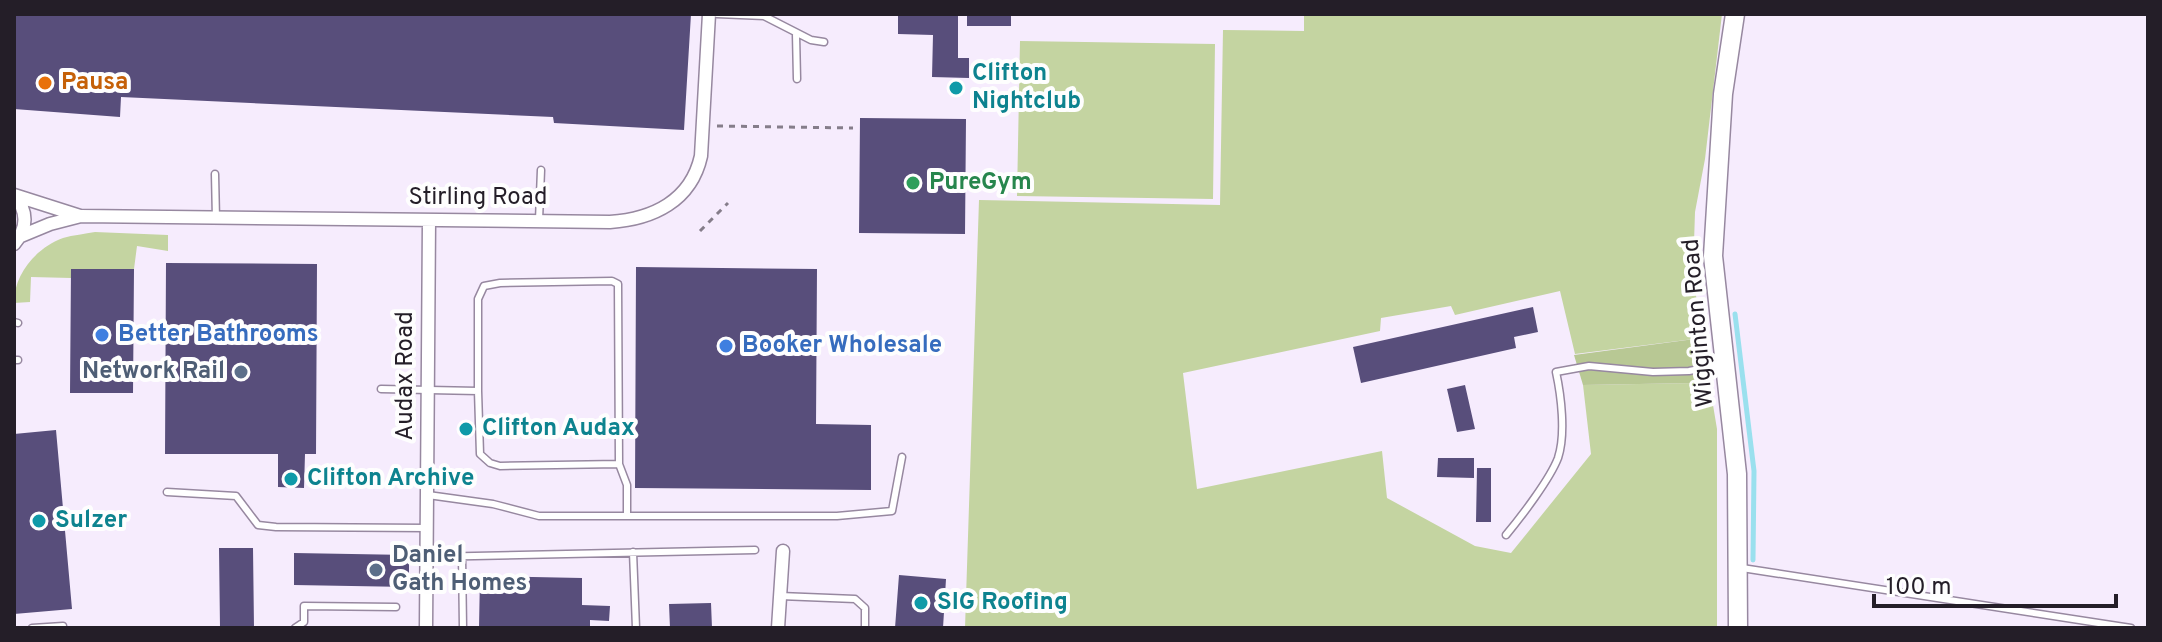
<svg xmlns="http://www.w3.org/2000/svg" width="2162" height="642" viewBox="0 0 2162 642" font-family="Overpass,sans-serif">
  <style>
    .green { fill: #c4d4a1 }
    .forest { fill: #b8c894 }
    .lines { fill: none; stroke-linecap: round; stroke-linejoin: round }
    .stream { stroke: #9ae0ee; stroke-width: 5 }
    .building { fill: #584e7b }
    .lane-casing { stroke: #9788a0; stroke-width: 9 }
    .street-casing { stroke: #9788a0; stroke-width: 15 }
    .secondary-casing { stroke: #9788a0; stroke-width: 21 }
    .path { stroke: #857d8a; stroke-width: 3; stroke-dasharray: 6 6; stroke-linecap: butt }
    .lane { stroke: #fff; stroke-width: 6 }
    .street { stroke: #fff; stroke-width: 12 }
    .secondary { stroke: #fff; stroke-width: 18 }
    .food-dot { fill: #e8710a; stroke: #fefefe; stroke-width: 3 }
    .culture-dot { fill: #0f9aa8; stroke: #fefefe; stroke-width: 3 }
    .leisure-dot { fill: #2e9e5b; stroke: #fefefe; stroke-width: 3 }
    .shop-dot { fill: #3f7fe0; stroke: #fefefe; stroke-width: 3 }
    .service-dot { fill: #5c6f8a; stroke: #fefefe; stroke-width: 3 }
    .labels { text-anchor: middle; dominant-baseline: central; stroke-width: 8; stroke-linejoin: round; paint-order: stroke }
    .culture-label { font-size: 24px; font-weight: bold; fill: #0d838f; stroke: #fefefe; text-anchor: start }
    .food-label { font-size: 24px; font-weight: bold; fill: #c56008; stroke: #fefefe; text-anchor: start }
    .leisure-label { font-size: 24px; font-weight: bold; fill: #27864d; stroke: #fefefe; text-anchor: start }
    .street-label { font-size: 24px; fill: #241e28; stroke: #fefefe }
    .shop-label { font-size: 24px; font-weight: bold; fill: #366cbe; stroke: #fefefe; text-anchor: start }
    .service-label { font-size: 24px; font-weight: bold; fill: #4e5e75; stroke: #fefefe; text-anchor: end }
  </style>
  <rect width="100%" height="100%" fill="#f6ecfd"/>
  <path class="green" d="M 1304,14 L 1722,14 L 1705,159 L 1695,212 L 1693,274 L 1702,338 L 1575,354 L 1560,291 L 1455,315 L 1451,306 L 1381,318 L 1380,331 L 1183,373 L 1197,489 L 1382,451 L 1387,498 L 1475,546 L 1511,553 L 1591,454 L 1583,385 L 1695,383 L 1713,405 L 1717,429 L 1717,628 L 965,628 L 979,200 L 1220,205 L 1223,30 L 1304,31 Z
    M 1020,41 L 1215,44 L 1213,199 L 1017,196 Z
    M 95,232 L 168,235 L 168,251 L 137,246 L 134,269 L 72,269 L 71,278 L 31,277 L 30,302 L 14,303 C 14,274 36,248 63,238 C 73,235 85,234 95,232 Z"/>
  <path class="forest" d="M 1702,338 L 1695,383 L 1583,385 L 1574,355 Z"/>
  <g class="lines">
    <path class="stream" d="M 1735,314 L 1754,471 L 1753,560"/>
  </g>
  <path class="building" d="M 14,14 L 691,14 L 684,130 L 554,123 L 553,117 L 121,97 L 120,117 L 14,109 Z
    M 898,14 L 958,14 L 958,58 L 969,58 L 969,78 L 932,77 L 933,35 L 898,34 Z
    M 967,14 L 1011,14 L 1011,26 L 967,26 Z
    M 860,118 L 966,119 L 965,234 L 859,233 Z
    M 166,263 L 317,264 L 316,454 L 305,454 L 304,488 L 278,487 L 278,454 L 165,454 Z
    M 636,267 L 817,269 L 816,424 L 871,425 L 871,490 L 635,488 Z
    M 71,269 L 134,269 L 133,393 L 70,393 Z
    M 1533,307 L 1538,332 L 1514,337 L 1516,348 L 1361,383 L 1353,347 Z
    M 1465,385 L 1475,429 L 1457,432 L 1447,389 Z
    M 56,430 L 72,609 L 14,614 L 14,434 Z
    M 1438,458 L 1474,458 L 1474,478 L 1437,477 Z
    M 1477,468 L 1491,468 L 1491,522 L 1476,522 Z
    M 219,548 L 253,548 L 254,628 L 220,628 Z
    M 294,553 L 409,555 L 409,587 L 294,585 Z
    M 899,575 L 946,579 L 943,628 L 895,628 Z
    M 480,576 L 582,578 L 582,605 L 610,606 L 609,621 L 590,620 L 590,628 L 479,628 Z
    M 711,603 L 712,628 L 670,628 L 669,604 Z"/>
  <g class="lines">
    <g class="lane-casing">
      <path id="lane" d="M 717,14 L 764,16 L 811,40 L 824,42
        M 796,34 L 797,79
        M 215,174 L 216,219
        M 539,220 L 541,170
        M 14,322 L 18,323
        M 14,360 L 18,360
        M 381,389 L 478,391 L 478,299 L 484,286 L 500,283 L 612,281 L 618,284 L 619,464 L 500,466 L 490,463 L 480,454 L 478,391
        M 619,464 L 627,485 L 627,516
        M 167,492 L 236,496 L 258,525 L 276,527 L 428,528
        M 428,495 L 493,504 L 539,516 L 837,516 L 892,511 L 902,457
        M 1506,535 C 1521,517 1550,479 1558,458 C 1566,434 1561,395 1556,372 L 1589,366 L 1653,372 L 1689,371 L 1721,365
        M 633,552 L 636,628
        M 427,557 L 755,550
        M 462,557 L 463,628
        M 1742,568 L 2131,628
        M 780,596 L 855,599 L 865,608 L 865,628
        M 32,628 L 63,626
        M 295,628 L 304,622 L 304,606 L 396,607"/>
    </g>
    <g class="street-casing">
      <path id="street" d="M 14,195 L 80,216
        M 14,195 C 28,211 28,228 14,244
        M 21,236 L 50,224 L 81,216 L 610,222 C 653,219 691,201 701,156 L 709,14
        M 426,628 L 429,221
        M 778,628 L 783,551"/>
    </g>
    <g class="secondary-casing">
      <path id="secondary" d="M 1735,14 L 1723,94 L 1713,256 L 1737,474 L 1738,628"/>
    </g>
    <path class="path" d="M 717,126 L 853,128
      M 700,231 L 728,203"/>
    <use href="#lane" class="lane"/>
    <use href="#street" class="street"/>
    <use href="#secondary" class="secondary"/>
  </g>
  <circle class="food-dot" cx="45" cy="83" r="8"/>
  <g class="culture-dot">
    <circle cx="956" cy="88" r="8"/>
    <circle cx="466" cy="429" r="8"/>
    <circle cx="291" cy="479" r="8"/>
    <circle cx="39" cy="521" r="8"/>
    <circle cx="921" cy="603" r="8"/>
  </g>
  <circle class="leisure-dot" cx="913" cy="183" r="8"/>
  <g class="shop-dot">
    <circle cx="102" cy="335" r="8"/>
    <circle cx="726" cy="346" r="8"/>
  </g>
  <g class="service-dot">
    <circle cx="241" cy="372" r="8"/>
    <circle cx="376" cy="570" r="8"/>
  </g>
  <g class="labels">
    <g class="culture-label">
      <text x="972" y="74">Clifton<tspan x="972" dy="28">Nightclub</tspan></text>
      <text x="482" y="429">Clifton Audax</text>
      <text x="307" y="479">Clifton Archive</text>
      <text x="55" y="521">Sulzer</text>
      <text x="937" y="603">SIG Roofing</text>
    </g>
    <g class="food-label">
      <text x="61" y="83">Pausa</text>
    </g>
    <g class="leisure-label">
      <text x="929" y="183">PureGym</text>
    </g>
    <g class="street-label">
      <text x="478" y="198">Stirling Road</text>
      <text transform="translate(1699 323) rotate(-95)">Wigginton Road</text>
      <text transform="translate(406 376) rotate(-90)">Audax Road</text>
    </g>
    <g class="shop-label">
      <text x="118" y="335">Better Bathrooms</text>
      <text x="742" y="346">Booker Wholesale</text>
    </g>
    <g class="service-label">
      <text x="225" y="372">Network Rail</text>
      <text x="392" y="556" text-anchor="start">Daniel<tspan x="392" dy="28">Gath Homes</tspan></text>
    </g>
  </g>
  <rect width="2162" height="642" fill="none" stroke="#241e28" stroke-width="32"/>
  <path d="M1874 594v12h242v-12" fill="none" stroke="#241e28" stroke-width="4"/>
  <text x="1886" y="594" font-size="24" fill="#241e28" stroke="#fefefe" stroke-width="6" paint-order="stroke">100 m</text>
</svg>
